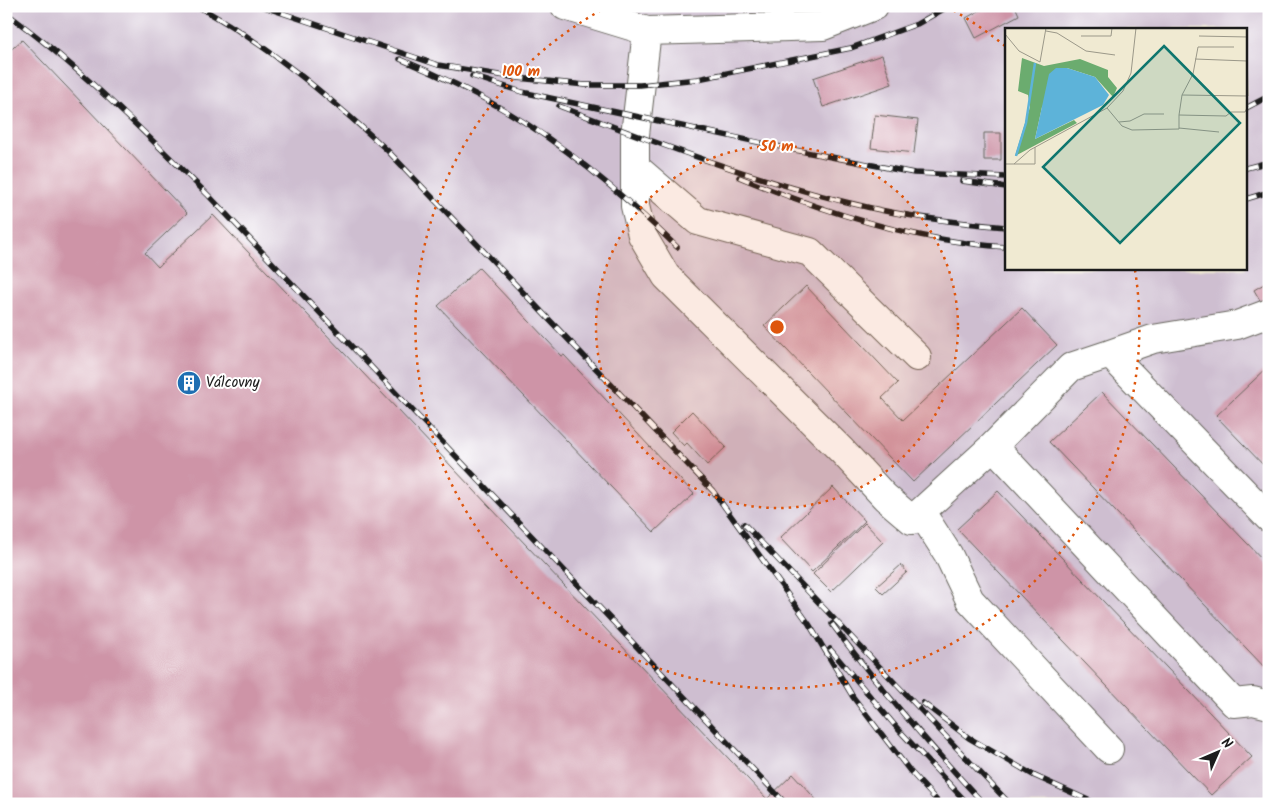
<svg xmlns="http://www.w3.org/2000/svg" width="1275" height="810" viewBox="0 0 1275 810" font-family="Kalam,sans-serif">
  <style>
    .industrial { fill: #cebed0; fill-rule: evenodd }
    .building { fill: #ce94a7 }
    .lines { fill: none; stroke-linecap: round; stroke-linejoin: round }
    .minor-casing { stroke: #66645c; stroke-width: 30 }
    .minor { stroke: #fff; stroke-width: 28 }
    .rail-casing { stroke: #1c1c1c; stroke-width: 5.5 }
    .rail { stroke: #fff; stroke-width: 4; stroke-dasharray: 11; stroke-linecap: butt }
    .ring { fill: none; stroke: #de560d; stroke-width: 2.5; stroke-dasharray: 2.5 5 }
    .labels { text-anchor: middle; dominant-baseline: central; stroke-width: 4; stroke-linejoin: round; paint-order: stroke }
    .poi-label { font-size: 15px; fill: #1c1c1c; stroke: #fff; text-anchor: start }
    .inset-river { fill: none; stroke: #5db3d9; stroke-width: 2.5 }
    .inset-road { fill: none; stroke: #9b9889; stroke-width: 1 }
    .view { fill: #0f766e; fill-opacity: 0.15; stroke: #0f766e; stroke-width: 2.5 }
    .inset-edge { fill: none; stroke: #1c1c1c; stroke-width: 2.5 }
    .centre { fill: #de560d; stroke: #fff; stroke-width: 2.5 }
    .ring-label { font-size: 15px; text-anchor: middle; font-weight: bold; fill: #de560d; stroke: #fff; stroke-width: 4; stroke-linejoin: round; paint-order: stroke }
  </style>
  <rect width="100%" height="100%" fill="#fff"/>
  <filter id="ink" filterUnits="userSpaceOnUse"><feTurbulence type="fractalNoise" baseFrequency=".02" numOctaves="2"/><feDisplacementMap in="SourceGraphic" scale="10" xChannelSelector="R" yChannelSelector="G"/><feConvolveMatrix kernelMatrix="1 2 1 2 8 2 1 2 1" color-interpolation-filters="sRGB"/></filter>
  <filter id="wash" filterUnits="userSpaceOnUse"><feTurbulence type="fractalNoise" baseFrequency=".0096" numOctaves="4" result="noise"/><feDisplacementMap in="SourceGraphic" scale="20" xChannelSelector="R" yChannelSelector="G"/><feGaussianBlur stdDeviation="1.12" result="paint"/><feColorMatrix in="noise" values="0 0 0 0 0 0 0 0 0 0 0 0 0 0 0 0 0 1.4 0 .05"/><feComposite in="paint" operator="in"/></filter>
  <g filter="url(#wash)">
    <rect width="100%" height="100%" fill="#f0ead2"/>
    <path class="industrial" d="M 6,6 L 1269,6 L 1269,804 L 6,804 ZM 1006,29 L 1246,29 L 1246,269 L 1006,269 Z"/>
    <g id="blocks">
      <path class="building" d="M 988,6 L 1015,6 L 1019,15 L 976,38 L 966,18 Z
        M 22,40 L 187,213 L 145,253 L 158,267 L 213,215 L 767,799 L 793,774 L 820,804 L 6,804 L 6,54 Z
        M 882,55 L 892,84 L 823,107 L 813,78 Z
        M 875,115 L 918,120 L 914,153 L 871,148 Z
        M 984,133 L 1001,133 L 1001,160 L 984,160 Z
        M 479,268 L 562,356 L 564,355 L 694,494 L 654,532 L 438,306 Z
        M 1269,281 L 1269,298 L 1261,302 L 1254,290 Z
        M 806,286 L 898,383 L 882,398 L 903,420 L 1022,308 L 1057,345 L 913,482 L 764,326 Z
        M 1269,366 L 1269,471 L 1216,416 Z
        M 1102,392 L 1269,566 L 1269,672 L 1049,442 Z
        M 692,411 L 726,447 L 707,465 L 687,443 L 684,446 L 671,432 Z
        M 833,487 L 865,521 L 812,572 L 780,538 Z
        M 998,491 L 1252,757 L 1211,795 L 957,529 Z
        M 865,523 L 883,542 L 831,592 L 813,574 Z
        M 901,565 L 907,572 L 883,594 L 876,587 Z"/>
    </g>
  </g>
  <g filter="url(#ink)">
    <use href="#blocks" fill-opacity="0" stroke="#66645c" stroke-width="1"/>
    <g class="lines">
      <g class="minor-casing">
        <path id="minor" d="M 565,6 L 647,31 L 823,26 L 874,6
          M 647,31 L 635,135 L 635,206 L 642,235 L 666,276 L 842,451 L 885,497 L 912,520 L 993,446
          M 635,167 L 698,221 L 810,252 L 917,357
          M 1269,313 L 1237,325 L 1153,339 L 1110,354 L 1269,518
          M 1110,354 L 1071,367 L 993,446 L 1234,703 L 1253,701 L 1269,705
          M 921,512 L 948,554 L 970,600 L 1109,749"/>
      </g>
      <use href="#minor" class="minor"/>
      <g class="rail-casing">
        <path id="rail" d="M 197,6 C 267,44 328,96 387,150 L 713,491 L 809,624 L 853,697 L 910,771 L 940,804
          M 261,6 L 438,65 L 518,78 L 585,85 L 640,85 L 698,79 L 851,48 L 917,24 L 949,6
          M 6,13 C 80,67 144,132 209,196 L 786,804
          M 400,59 C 436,74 472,91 506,111 C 569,148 626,197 677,247
          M 472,76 L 522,92 L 795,150 L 914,173 L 1006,177
          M 559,106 C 661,145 764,184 871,208 C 915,218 961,223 1006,227
          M 1246,108 L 1269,96
          M 1246,168 L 1269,162
          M 739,177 C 824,212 914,241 1006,247
          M 962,181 L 1006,187
          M 1246,199 L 1269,192
          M 744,524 L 1010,804
          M 832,624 C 879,688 930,746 984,804
          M 830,649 L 898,729 L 968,804
          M 923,703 L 969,738 L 1035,776 L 1097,804"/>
      </g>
      <use href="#rail" class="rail"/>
    </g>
  </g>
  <circle cx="777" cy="327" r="181" fill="#de560d" fill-opacity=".12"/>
  <g class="ring">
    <circle cx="777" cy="327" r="181"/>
    <path d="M947 7A362 362 0 0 1 1005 46M1135 270A362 362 0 1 1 607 7"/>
  </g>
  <defs>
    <g id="building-disc" transform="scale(1.25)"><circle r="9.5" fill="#1f6fb2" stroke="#fff"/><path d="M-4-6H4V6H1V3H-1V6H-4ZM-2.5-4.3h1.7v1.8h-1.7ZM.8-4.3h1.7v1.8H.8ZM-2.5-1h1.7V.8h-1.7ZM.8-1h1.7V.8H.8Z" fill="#fff"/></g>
  </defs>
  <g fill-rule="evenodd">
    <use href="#building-disc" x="189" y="383"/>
  </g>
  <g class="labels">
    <g class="poi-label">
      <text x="206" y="383">Válcovny</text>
    </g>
  </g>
  <g transform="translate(1005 28)">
    <rect width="242" height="242" fill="#f0ead2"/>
    <path d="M 17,30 L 39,38 L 75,31 L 103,42 L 103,49 L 112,60 L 108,69 L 90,49 L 62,40 L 37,79 L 30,111 L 69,92 L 72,95 L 10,128 L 25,79 L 23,67 L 13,63 Z" fill="#6bac6f"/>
    <path d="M 51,40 L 62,40 L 90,49 L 104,67 L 98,77 L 30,111 L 44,46 Z" fill="#5db3d9"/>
    <path class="inset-river" d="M 11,128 L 21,95 L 30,35"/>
    <path class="inset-road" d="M 41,3 L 52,5 L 81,23 L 110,27M 0,6 L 14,23 L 35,34 L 41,0M 76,8 L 106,8 L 107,0M 194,8 L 243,9M 242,17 L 243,68M 229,19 L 193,19 L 188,46 L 177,67 L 242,68M 190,31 L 242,33M 177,67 L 174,87 L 221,88 L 226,84 L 240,84 L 243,78M 102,80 L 117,98 L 127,102 L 174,101 L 174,87M 114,94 L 125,93 L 139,86 L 159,86M 174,100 L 214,104M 0,136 L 30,136 L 30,119M 9,136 L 25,122 L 102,80 L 118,63 L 126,45 L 131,0"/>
    <path class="view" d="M 159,18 L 235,95 L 115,215 L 38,139 Z"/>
    <rect width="242" height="242" class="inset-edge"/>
  </g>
  <circle cx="777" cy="327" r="8" class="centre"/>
  <g class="ring-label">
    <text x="521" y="76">100 m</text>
    <text x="777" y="151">50 m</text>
  </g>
  <rect width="1275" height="810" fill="none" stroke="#fff" stroke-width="25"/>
  <g transform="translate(1218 752) rotate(45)" stroke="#ffffff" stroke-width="4" paint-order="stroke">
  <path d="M0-4L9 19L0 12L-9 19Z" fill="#1c1c1c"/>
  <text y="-8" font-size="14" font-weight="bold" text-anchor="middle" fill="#1c1c1c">N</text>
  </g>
</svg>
